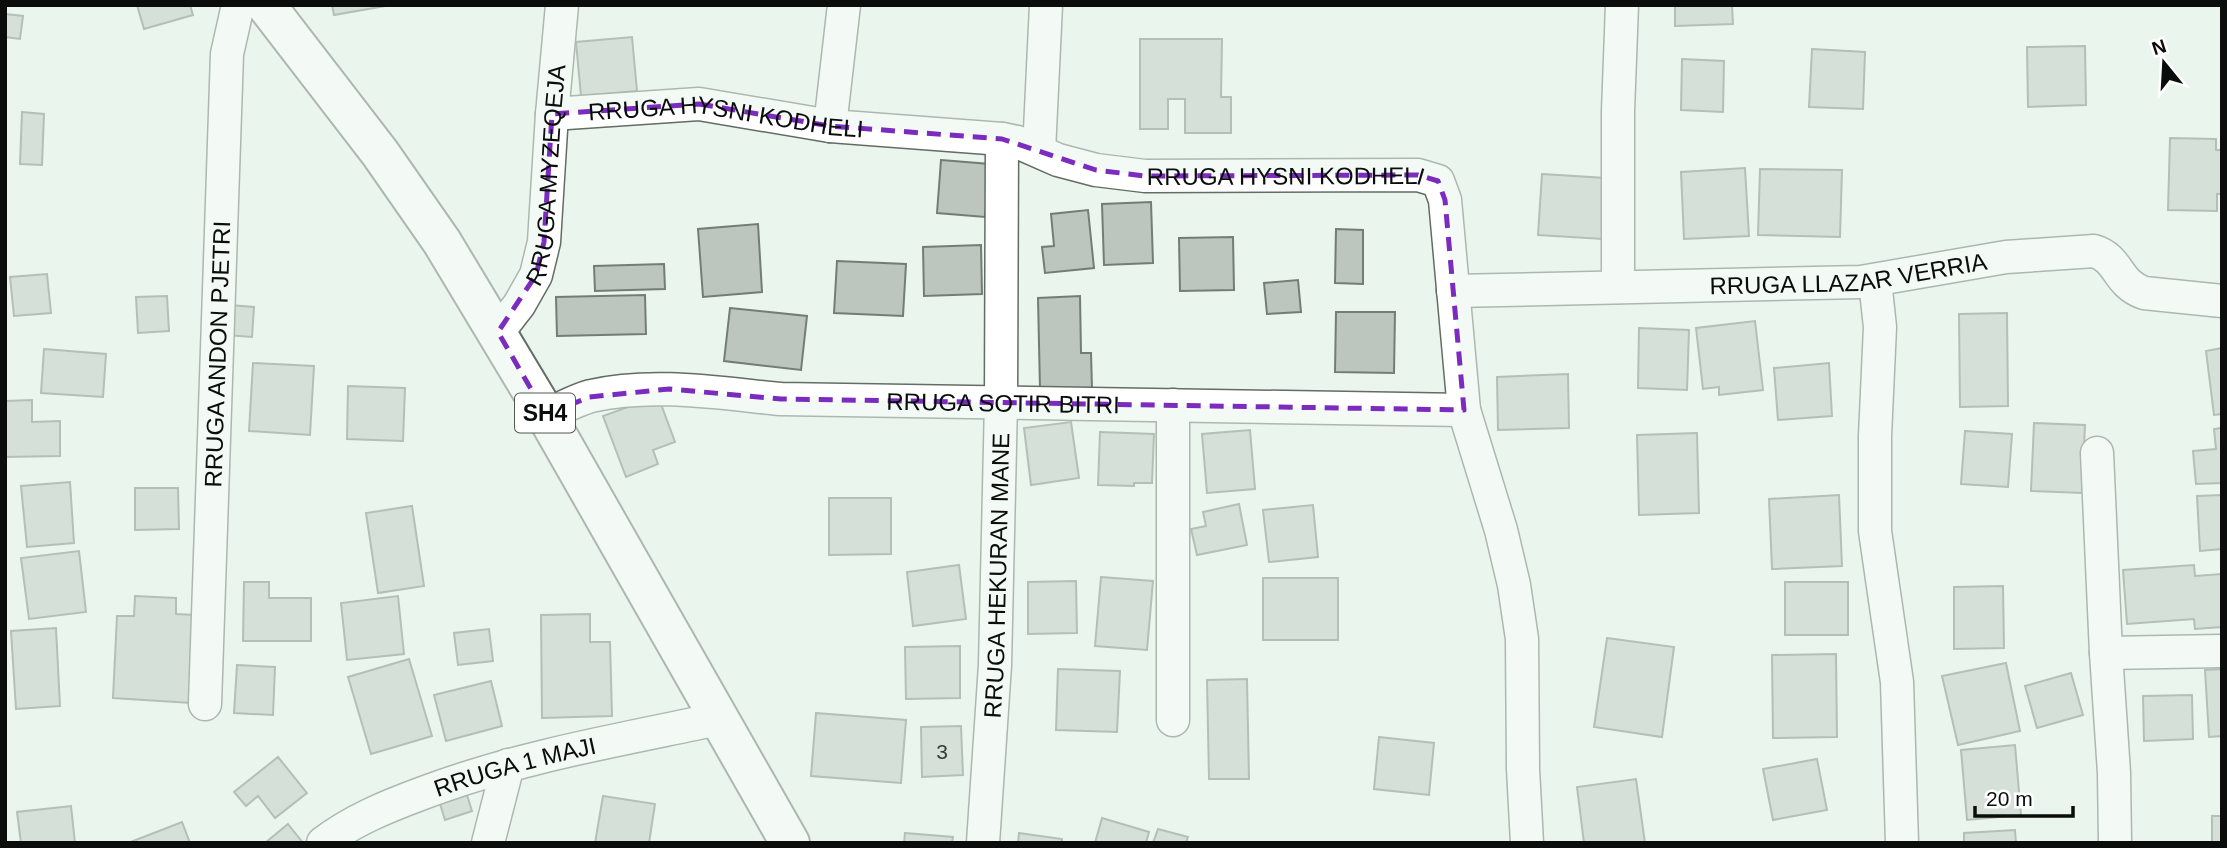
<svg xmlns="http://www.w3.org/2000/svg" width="2227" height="848" viewBox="0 0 2227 848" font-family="Arial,sans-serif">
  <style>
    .building { fill: #bcc6bf; stroke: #737d76; stroke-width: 2 }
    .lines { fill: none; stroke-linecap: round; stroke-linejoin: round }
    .minor-casing { stroke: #636c65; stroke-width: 35 }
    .major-casing { stroke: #636c65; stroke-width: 42 }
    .minor { stroke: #fff; stroke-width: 32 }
    .major { stroke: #fff; stroke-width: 38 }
    .marked { fill: none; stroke: #7b2cbf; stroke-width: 5; stroke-dasharray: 14 9; stroke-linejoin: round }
    .labels { text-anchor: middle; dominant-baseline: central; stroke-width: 6; stroke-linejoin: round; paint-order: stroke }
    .number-label { font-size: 21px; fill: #363b38 }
    .shield { fill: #fff; stroke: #545654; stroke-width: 2 }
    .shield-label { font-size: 23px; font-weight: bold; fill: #0a0d0b }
    .street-label { font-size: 24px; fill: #0a0d0b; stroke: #fff }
  </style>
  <rect width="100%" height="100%" fill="#eaf5ed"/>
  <path class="building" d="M 137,5 L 190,5 L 193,15 L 144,29 Z
    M 332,5 L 391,5 L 334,15 Z
    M 1675,5 L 1732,5 L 1733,24 L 1675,26 Z
    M 5,14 L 23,16 L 20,39 L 5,37 Z
    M 632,37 L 637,91 L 581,96 L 576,42 Z
    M 1140,39 L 1222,39 L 1221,97 L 1231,97 L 1231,133 L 1185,133 L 1185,99 L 1168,99 L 1168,129 L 1140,129 Z
    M 2085,46 L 2086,105 L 2028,107 L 2027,47 Z
    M 1812,49 L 1865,52 L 1863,109 L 1809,107 Z
    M 1682,59 L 1724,61 L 1723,112 L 1681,110 Z
    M 22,112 L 44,114 L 42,165 L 20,164 Z
    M 2170,138 L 2216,139 L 2216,150 L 2222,150 L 2222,194 L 2217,194 L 2217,211 L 2168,210 Z
    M 941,160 L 990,164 L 985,217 L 937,213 Z
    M 1745,168 L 1749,236 L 1684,239 L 1681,172 Z
    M 1760,169 L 1842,170 L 1840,237 L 1758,235 Z
    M 1542,174 L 1606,178 L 1603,239 L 1538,235 Z
    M 1151,202 L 1153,263 L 1104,265 L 1102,204 Z
    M 1088,210 L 1094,268 L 1045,273 L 1042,247 L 1054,246 L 1051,214 Z
    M 758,224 L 762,292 L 703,297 L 698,229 Z
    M 1336,229 L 1363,230 L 1363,284 L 1335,283 Z
    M 1233,237 L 1234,290 L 1180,291 L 1179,238 Z
    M 981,245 L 982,294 L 924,296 L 923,247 Z
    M 837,261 L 906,264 L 903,316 L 834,313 Z
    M 664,264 L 665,289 L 595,291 L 594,266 Z
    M 47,274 L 51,313 L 14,316 L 10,277 Z
    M 1298,280 L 1301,312 L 1267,314 L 1264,283 Z
    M 645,295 L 646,334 L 557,336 L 556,297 Z
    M 167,296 L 169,331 L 138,333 L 136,297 Z
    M 1080,296 L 1081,353 L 1091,353 L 1092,388 L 1040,389 L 1038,298 Z
    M 229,305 L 254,307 L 252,337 L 226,335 Z
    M 730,308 L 807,316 L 801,370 L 724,361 Z
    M 1336,312 L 1395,312 L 1394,373 L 1335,372 Z
    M 2007,313 L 2008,406 L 1960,407 L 1959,314 Z
    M 1755,321 L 1763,390 L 1719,395 L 1719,387 L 1703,389 L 1696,328 Z
    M 1639,328 L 1689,330 L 1687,390 L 1638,388 Z
    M 2222,348 L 2222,414 L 2214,415 L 2206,351 Z
    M 44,349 L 106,354 L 103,397 L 41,393 Z
    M 253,363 L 314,366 L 310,435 L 249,431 Z
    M 1829,363 L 1832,416 L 1778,420 L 1774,368 Z
    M 1568,374 L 1569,428 L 1498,430 L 1497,377 Z
    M 348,386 L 405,388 L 403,441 L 347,439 Z
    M 658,396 L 675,442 L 653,450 L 658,464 L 626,477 L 603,416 Z
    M 32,400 L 32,422 L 60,421 L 60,456 L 5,457 L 5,401 Z
    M 1071,422 L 1079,478 L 1031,485 L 1024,428 Z
    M 2034,423 L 2085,425 L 2082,493 L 2031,491 Z
    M 2222,428 L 2222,483 L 2196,484 L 2193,451 L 2216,449 L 2214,429 Z
    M 1250,430 L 1255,489 L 1207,493 L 1202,434 Z
    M 1965,431 L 2012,434 L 2008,487 L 1961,484 Z
    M 1100,432 L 1154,434 L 1152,483 L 1134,483 L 1134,486 L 1098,485 Z
    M 1697,433 L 1699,513 L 1639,515 L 1637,435 Z
    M 70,482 L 74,543 L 27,547 L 21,486 Z
    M 135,488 L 178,488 L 179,529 L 135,530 Z
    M 1839,495 L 1842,566 L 1772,569 L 1769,499 Z
    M 2222,495 L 2222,549 L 2200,551 L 2197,496 Z
    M 829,498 L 891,498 L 891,554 L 829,555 Z
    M 1239,504 L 1247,545 L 1197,555 L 1191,529 L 1206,526 L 1203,512 Z
    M 1313,505 L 1318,557 L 1269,562 L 1263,510 Z
    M 412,506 L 424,586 L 378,593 L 366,513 Z
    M 79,551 L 86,612 L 29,619 L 21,558 Z
    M 959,565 L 966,619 L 913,626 L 907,572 Z
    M 2194,565 L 2195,576 L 2222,574 L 2222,627 L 2195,629 L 2194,619 L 2127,624 L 2123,570 Z
    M 1101,577 L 1153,581 L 1147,650 L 1095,646 Z
    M 1263,578 L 1338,578 L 1338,640 L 1263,640 Z
    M 1076,581 L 1077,633 L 1028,634 L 1028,582 Z
    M 244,582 L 269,582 L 269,598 L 311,598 L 311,641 L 243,641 Z
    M 1785,582 L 1848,582 L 1848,635 L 1785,635 Z
    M 2003,586 L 2004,648 L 1954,649 L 1954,587 Z
    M 135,596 L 176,598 L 176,614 L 196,615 L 191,703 L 113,698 L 117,616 L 134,616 Z
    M 398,596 L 404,654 L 347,660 L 341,603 Z
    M 590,614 L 590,642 L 610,642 L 612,716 L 542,718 L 541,615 Z
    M 56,628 L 60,706 L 16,709 L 11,631 Z
    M 489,629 L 493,661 L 458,665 L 454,633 Z
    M 1607,638 L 1674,647 L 1662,737 L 1594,727 Z
    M 960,646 L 960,698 L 906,699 L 905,647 Z
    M 1836,654 L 1837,737 L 1773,738 L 1772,655 Z
    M 409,659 L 432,736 L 371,754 L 348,677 Z
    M 2006,663 L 2020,731 L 1958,745 L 1942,676 Z
    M 237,665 L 275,667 L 273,715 L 234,713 Z
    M 1058,669 L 1120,671 L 1117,732 L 1056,730 Z
    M 2222,669 L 2222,736 L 2209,737 L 2205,670 Z
    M 2071,673 L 2083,715 L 2037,728 L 2025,686 Z
    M 1247,679 L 1249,779 L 1209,779 L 1207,680 Z
    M 491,681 L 502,726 L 446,741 L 434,695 Z
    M 2192,695 L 2193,739 L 2144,741 L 2143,696 Z
    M 816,713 L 906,720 L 901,783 L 811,776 Z
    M 961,726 L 963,775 L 922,777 L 921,727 Z
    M 1379,737 L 1434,743 L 1429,795 L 1374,789 Z
    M 2015,745 L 2021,815 L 1967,820 L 1961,750 Z
    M 278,757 L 307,793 L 275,818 L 258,796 L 246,806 L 234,792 Z
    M 1817,759 L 1827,810 L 1773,820 L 1763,769 Z
    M 1636,779 L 1645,843 L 1584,843 L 1577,787 Z
    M 467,795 L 472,811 L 445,820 L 440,804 Z
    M 603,796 L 655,804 L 649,843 L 595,843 Z
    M 71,806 L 75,843 L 21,843 L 17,812 Z
    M 2212,816 L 2222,816 L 2222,843 L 2212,843 Z
    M 1102,818 L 1149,832 L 1146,843 L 1095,843 Z
    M 182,822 L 190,843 L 128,843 Z
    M 288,824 L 303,843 L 265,843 Z
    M 1158,829 L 1188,837 L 1186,843 L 1153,843 Z
    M 2015,830 L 2016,843 L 1964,843 L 1964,833 Z
    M 905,833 L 953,837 L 952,843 L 904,843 Z
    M 1019,833 L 1062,839 L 1062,843 L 1018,843 Z"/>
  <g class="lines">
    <g class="minor-casing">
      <g id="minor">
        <path id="s1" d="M 552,114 L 699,104 L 830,126 L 1002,139 L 1017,142 L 1058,160 L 1096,170 L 1145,176 L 1418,175 L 1438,181 L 1445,200 L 1464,410 L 1501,530 L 1514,585 L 1522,639 L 1523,769 L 1527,843"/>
        <path d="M 830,126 L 844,5"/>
        <path d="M 1039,151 L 1046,5"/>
        <path d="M 1875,281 L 1880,327 L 1875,436 L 1875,531 L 1897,682 L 1902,843"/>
        <path d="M 1618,287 L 1618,111 L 1622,5"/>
        <path id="s2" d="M 1453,291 L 1861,282 L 2006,257 L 2094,251 C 2120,259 2116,283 2144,293 L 2222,301"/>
        <path id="s3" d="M 498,332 L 519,305 L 536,275 L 544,242 L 552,114 L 562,5"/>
        <path d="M 1173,405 L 1173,720"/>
        <path id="s4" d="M 546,415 C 560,409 576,400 591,396 C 653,382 718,393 781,399 L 1464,410"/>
        <path d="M 2097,453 L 2106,653 L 2114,773 L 2115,843"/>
        <path d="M 2106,653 L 2222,651"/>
        <path id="s5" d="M 205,704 L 227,54 L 238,5"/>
        <path id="s6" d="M 323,843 C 353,820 388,806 423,793 C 518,757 619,740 718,719"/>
        <path d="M 488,843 L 508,765"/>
        <path id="s7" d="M 983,843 L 995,665 L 1001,402 L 1002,139"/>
      </g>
    </g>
    <g class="major-casing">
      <path id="major" d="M 266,5 L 380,153 L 442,242 L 546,415 L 790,843"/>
    </g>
    <use href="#minor" class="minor"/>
    <use href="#major" class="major"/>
  </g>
  <path d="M0 0H2227V848H0ZM 699,104 L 830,126 L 1002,139 L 1096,170 L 1145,176 L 1418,175 L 1438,181 L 1445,200 L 1464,410 L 781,399 L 669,389 L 589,397 L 546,415 L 498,332 L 536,275 L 544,242 L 552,114 Z" fill="#eaf5ed" fill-opacity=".55" fill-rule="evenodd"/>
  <path class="marked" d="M 699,104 L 830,126 L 1002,139 L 1096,170 L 1145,176 L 1418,175 L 1438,181 L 1445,200 L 1464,410 L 781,399 L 669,389 L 589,397 L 546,415 L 498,332 L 536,275 L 544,242 L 552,114 Z"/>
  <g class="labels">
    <g class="number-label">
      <text x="942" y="751">3</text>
    </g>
    <rect class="shield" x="515" y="393.5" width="60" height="39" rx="5"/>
    <g class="shield-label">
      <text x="545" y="413">SH4</text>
    </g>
    <g class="street-label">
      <text stroke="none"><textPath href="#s1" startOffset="175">RRUGA HYSNI KODHELI</textPath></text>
      <text stroke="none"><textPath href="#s3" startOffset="170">RRUGA MYZEQEJA</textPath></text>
      <text stroke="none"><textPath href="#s1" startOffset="742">RRUGA HYSNI KODHELI</textPath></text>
      <text stroke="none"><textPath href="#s2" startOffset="396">RRUGA LLAZAR VERRIA</textPath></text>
      <text stroke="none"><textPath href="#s5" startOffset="350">RRUGA ANDON PJETRI</textPath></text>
      <text stroke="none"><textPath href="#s4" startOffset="462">RRUGA SOTIR BITRI</textPath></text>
      <text stroke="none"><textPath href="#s7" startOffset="268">RRUGA HEKURAN MANE</textPath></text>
      <text stroke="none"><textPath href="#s6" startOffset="208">RRUGA 1 MAJI</textPath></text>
    </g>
  </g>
  <rect width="2227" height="848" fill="none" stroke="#0a0d0b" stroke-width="14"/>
  <g transform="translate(2164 63) rotate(342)" stroke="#ffffff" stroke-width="5" paint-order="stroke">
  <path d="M0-5L12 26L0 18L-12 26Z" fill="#0a0d0b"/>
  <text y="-10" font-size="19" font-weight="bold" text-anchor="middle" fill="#0a0d0b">N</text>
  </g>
  <path d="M1975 806v10h98v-10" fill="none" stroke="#0a0d0b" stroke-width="3.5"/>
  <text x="1986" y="806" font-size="21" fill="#0a0d0b" stroke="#ffffff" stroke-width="5" paint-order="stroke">20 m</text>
</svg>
